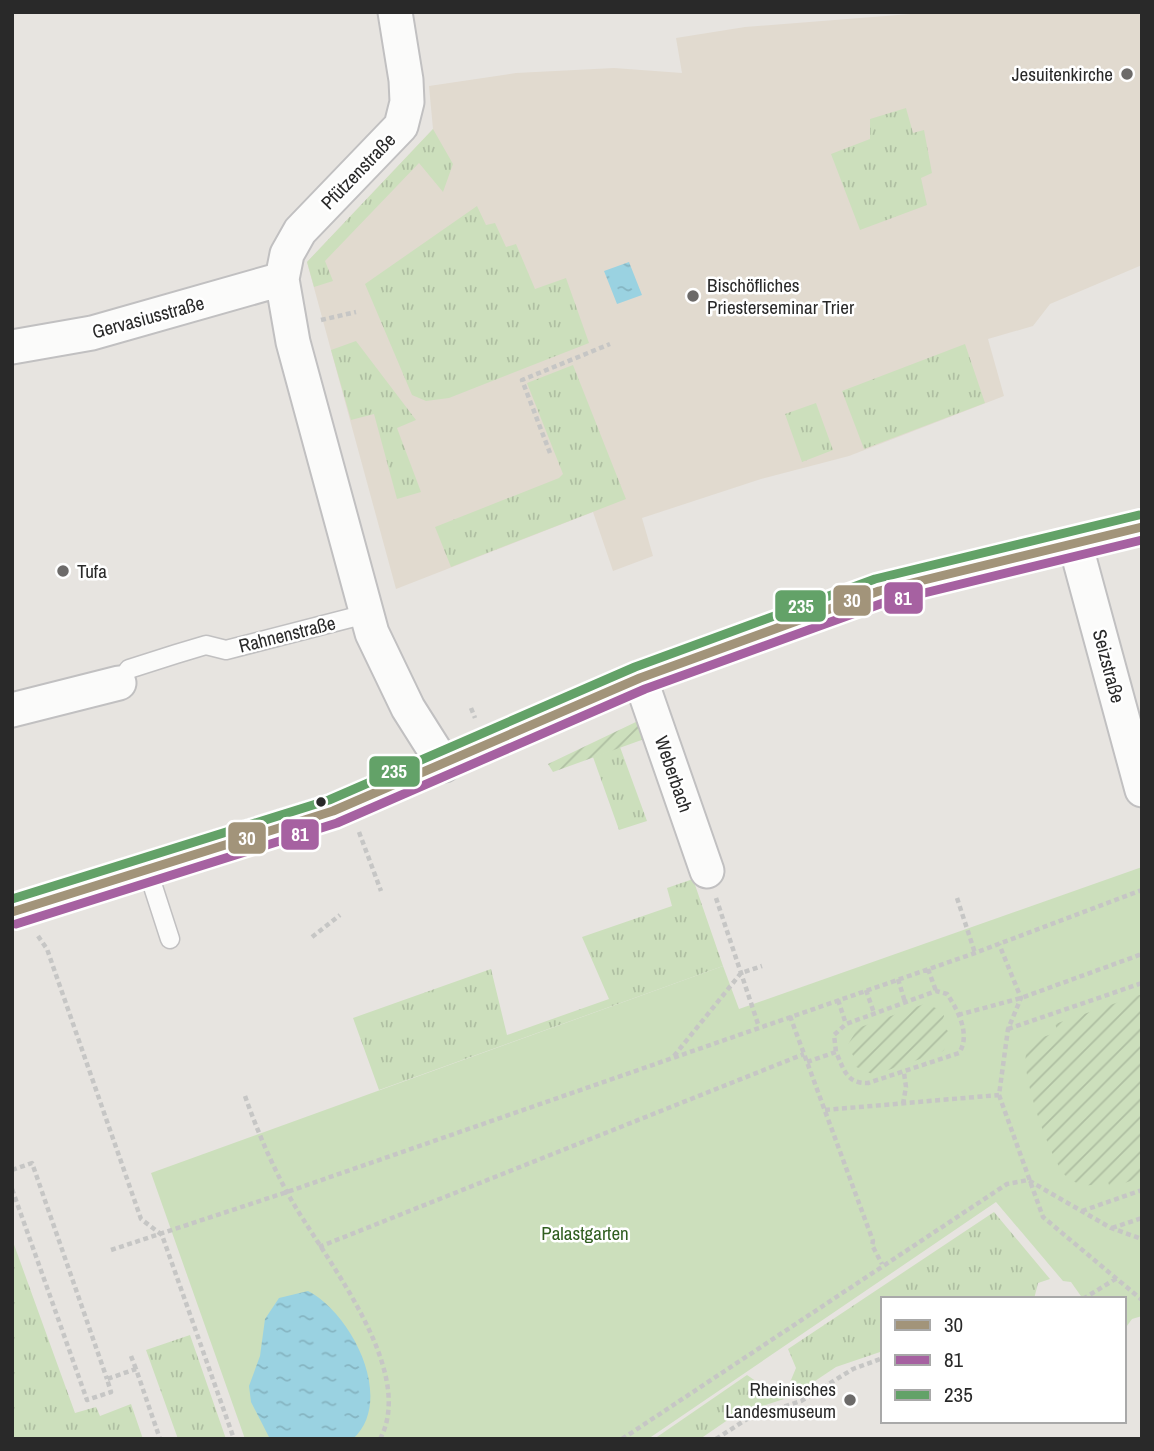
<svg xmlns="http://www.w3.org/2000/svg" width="1154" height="1451" viewBox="0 0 1154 1451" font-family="'Archivo Narrow',sans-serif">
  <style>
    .education { fill: #e1dacf }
    .grass { fill: url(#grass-tufts) }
    .park { fill: #ccdfbc }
    .garden { fill: url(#garden-furrows) }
    .water { fill: url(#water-ripples) }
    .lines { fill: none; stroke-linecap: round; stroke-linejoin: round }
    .lane-casing { stroke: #c1c0c1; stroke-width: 21 }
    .street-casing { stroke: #c1c0c1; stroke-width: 37 }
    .path { stroke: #c6c6c5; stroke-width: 4.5; stroke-dasharray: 5 3.5; stroke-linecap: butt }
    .lane { stroke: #fbfbfa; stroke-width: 18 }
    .street { stroke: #fbfbfa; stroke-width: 33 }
    .bus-1-casing { stroke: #fff; stroke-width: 14 }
    .bus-2-casing { stroke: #fff; stroke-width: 14 }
    .bus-3-casing { stroke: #fff; stroke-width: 14 }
    .bus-1 { stroke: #a2947a; stroke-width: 9 }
    .bus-2 { stroke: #a661a1; stroke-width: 9 }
    .bus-3 { stroke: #63a268; stroke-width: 9 }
    .poi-dot { fill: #6c6a69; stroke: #fff; stroke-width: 2.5 }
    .bus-dot { fill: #292929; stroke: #fff; stroke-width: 2.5 }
    .labels { text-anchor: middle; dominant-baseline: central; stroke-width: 5; stroke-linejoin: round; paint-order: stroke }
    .poi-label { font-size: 19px; fill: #292929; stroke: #fff; text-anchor: end }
    .street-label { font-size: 19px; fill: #292929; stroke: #fff }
    .park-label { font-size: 19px; fill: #315f21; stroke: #fff }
    .line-badge { stroke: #fff; stroke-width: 2.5 }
    .badge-label { font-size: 19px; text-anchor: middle; font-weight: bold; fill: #fff }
  </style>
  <defs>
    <pattern id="grass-tufts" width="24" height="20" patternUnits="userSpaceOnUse" patternTransform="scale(1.75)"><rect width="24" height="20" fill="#ccdfbc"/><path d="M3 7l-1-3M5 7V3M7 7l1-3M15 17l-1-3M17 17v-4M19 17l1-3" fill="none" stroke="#afbfa2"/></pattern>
    <pattern id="garden-furrows" width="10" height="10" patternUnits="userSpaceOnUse" patternTransform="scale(1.75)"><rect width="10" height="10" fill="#ccdfbc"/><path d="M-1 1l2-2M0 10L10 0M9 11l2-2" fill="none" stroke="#afbfa2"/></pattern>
    <pattern id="water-ripples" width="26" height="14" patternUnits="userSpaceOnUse" patternTransform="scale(1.75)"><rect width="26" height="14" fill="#9ad2e1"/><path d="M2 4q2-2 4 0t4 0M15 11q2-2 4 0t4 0" fill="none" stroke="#85b4c1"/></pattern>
  </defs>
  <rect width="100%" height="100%" fill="#e7e4e0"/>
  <path class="education" d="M 936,12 L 1142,12 L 1142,265 L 1050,304 L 1033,326 L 988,339 L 1004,396 L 849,456 L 761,479 L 642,518 L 653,556 L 613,571 L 593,512 L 396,589 L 307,262 L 433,129 L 429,86 L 516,73 L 614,68 L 682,73 L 676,38 L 745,27 Z"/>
  <path class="grass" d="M 906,108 L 913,133 L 924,130 L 932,173 L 921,178 L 927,205 L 860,230 L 831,154 L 870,139 L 870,119 Z
    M 433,129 L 453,164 L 443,192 L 419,163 L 325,261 L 333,281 L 314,287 L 307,262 Z
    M 477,206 L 486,225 L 495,223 L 506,247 L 516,244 L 535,289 L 566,278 L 589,343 L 449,398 L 426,401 L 412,395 L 365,284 Z
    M 356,341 L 416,420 L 397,428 L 421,492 L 397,499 L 374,414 L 351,420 L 331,350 Z
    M 965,344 L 985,403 L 864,449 L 842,391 Z
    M 573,365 L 626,499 L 451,567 L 435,527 L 559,478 L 563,474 L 527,383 Z
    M 816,403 L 833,450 L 802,462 L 785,414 Z
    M 620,747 L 647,821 L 619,830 L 593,757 Z
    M 693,879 L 723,966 L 379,1090 L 353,1018 L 491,969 L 507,1035 L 609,999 L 582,937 L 672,906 L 667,888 Z
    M 994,1212 L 1050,1279 L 1038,1283 L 1034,1299 L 883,1299 L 883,1351 L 836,1367 L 800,1391 L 791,1380 L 796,1368 L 788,1349 Z
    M 12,1239 L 75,1413 L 96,1407 L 100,1416 L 131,1404 L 143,1439 L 12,1439 Z
    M 190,1335 L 226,1439 L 178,1439 L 146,1350 Z
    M 747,1375 L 766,1388 L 784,1384 L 793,1396 L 735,1415 L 700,1439 L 654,1439 Z"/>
  <path class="park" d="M 1142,867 L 1142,1316 L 1132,1319 L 1124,1330 L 1124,1299 L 1083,1299 L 1071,1282 L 1063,1281 L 996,1202 L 648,1439 L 245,1439 L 151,1173 L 723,966 L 739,1009 Z"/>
  <path class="garden" d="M 638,721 L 647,738 L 553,772 L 548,764 Z
    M 1142,994 L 1142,1177 L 1110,1188 L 1108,1182 C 1092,1186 1081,1188 1067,1177 C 1052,1165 1018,1069 1027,1051 C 1033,1039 1046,1036 1058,1032 L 1055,1024 Z
    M 924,1004 L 942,1010 L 944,1016 L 941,1024 L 951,1034 L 951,1039 L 943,1051 L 874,1075 L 854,1066 L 854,1057 L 847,1046 L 858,1028 Z"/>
  <path class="water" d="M 629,262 L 642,295 L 617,304 L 604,271 Z
    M 308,1291 C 351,1313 396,1399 353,1439 L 270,1439 L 251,1402 L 249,1386 L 260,1356 L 265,1319 L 279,1298 Z"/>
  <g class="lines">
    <g class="lane-casing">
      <path id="lane" d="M 119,683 L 129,669 L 176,654 L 206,645 L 226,650 L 366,614
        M 147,868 L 170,939"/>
    </g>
    <g class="street-casing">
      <path id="street" d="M 395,12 L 406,80 L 407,102 L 401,126 L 300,231 L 287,254 L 282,279 L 293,342 L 372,633 L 408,708 L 444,765
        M 12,347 L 92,333 L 282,279
        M 1075,543 L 1142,790
        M 640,678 L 707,871
        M 12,710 L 119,683
        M 12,912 L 333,811 L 640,678 L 879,591 L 1142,527"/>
    </g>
    <path class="path" d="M 321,320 L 356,312
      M 550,453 L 522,380 L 610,344
      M 471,708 L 475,718
      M 359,832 L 381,891
      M 716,898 L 759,1027
      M 957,898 L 975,953
      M 38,936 L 47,949 L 141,1219 L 162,1235 L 234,1439
      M 312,937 L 340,915
      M 928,969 L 936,991
      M 898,979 L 905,1002
      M 866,990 L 874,1013
      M 838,1000 L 846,1024
      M 958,1015 L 1021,998 L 1142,954
      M 790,1016 L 873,1241 L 872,1245 L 882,1264
      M 1008,1029 L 1142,983
      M 674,1056 L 741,973 L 762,966
      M 807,1062 L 836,1052 C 844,1070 847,1084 868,1083 L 959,1053 C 971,1035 958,1010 947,994 L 936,991 L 846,1024 L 834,1035 L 836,1052
      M 999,1095 L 1043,1217 L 1142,1300
      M 245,1096 C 257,1130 271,1163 288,1194 C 322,1256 418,1369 380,1439
      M 903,1104 L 906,1087 L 904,1073
      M 825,1110 L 999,1095 L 1008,1029 L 1021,998 L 999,944
      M 12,1170 L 32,1163 L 107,1379
      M 12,1189 L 87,1400 L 111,1392 L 107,1379 L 136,1369 L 160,1439
      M 1082,1211 L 1142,1190
      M 1112,1228 L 1142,1218
      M 319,1247 L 804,1054
      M 111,1250 L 287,1192 L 975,953 L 1142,890
      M 1083,1299 L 1117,1278
      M 131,1356 L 136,1369
      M 622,1439 L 1007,1184 L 1028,1180 L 1111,1228 L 1142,1239
      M 716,1439 L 747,1419 L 801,1401 L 853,1369 L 883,1358"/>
    <use href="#lane" class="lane"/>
    <use href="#street" class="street"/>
    <g class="bus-1-casing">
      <path id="bus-1" d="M 12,912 L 333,811 L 640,678 L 879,591 L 1142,527"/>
    </g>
    <g class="bus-2-casing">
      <path id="bus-2" d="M 16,924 L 337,823 L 645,689 L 883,603 L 1142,540"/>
    </g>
    <g class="bus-3-casing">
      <path id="bus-3" d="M 12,899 L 329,800 L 635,667 L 875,579 L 1139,515"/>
    </g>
    <use href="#bus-1" class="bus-1"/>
    <use href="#bus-2" class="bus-2"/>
    <use href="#bus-3" class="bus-3"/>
  </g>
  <g class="poi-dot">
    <circle cx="1127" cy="74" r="7"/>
    <circle cx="693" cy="296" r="7"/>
    <circle cx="63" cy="571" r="7"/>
    <circle cx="850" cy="1400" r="7"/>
  </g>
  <circle class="bus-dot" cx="321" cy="802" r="6"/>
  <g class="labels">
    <g class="poi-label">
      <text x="1113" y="74">Jesuitenkirche</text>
      <text x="707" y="285" text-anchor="start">Bischöfliches<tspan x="707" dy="22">Priesterseminar Trier</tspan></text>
      <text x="77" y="571" text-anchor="start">Tufa</text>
      <text x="836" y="1389">Rheinisches<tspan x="836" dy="22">Landesmuseum</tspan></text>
    </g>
    <g class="street-label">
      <text transform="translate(358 171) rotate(-46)">Pfützenstraße</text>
      <text transform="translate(148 317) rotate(-15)">Gervasiusstraße</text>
      <text transform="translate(287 634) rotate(-14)">Rahnenstraße</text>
      <text transform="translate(1109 666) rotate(75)">Seizstraße</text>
      <text transform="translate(674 774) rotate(71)">Weberbach</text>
    </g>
    <g class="park-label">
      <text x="585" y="1233">Palastgarten</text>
    </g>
  </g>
  <g class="line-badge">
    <rect x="883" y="581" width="41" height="34" rx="7" fill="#a661a1"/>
    <rect x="832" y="584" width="40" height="33" rx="7" fill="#a2947a"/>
    <rect x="774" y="589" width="53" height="34" rx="7" fill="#63a268"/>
    <rect x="368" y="755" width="53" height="33" rx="7" fill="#63a268"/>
    <rect x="280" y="818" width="40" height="33" rx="7" fill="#a661a1"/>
    <rect x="227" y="821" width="40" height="34" rx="7" fill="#a2947a"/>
  </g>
  <g class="badge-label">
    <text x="903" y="605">81</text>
    <text x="852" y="607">30</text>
    <text x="801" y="613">235</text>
    <text x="394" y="778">235</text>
    <text x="300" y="841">81</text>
    <text x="247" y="845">30</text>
  </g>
  <rect width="1154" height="1451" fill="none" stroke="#292929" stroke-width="28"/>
  <rect x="881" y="1297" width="245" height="126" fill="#ffffff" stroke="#a9a9a9" stroke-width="2"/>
  <rect x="895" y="1320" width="35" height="10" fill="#a2947a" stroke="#a9a9a9" stroke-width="2"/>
  <text x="944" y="1332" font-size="21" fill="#292929">30</text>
  <rect x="895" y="1355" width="35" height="10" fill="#a661a1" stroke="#a9a9a9" stroke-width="2"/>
  <text x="944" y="1367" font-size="21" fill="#292929">81</text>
  <rect x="895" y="1390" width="35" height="10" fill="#63a268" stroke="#a9a9a9" stroke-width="2"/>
  <text x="944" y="1402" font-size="21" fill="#292929">235</text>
</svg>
